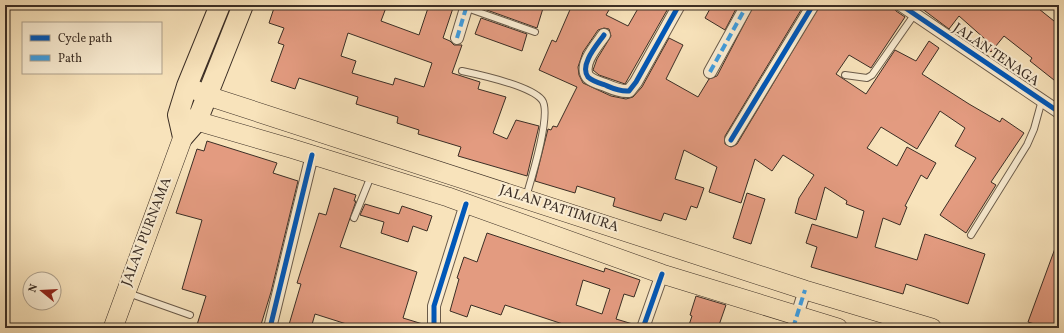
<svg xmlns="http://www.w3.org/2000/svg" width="1064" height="333" viewBox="0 0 1064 333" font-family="Vollkorn,serif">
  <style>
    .building { fill: #e39b80; stroke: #3b2e25; fill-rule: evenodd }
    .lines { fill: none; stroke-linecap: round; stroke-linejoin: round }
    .service-casing { stroke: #6a5b4a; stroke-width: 8 }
    .minor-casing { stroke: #6a5b4a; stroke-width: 14 }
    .primary-casing { stroke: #3b2e25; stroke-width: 20 }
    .trunk-casing { stroke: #3b2e25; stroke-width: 22 }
    .service { stroke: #faedd3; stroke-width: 6 }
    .minor { stroke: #faedd3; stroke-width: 12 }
    .primary { stroke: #f8e3bb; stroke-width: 19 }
    .trunk { stroke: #f8e3bb; stroke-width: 20 }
    .quiet { stroke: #3f9de0; stroke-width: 4; stroke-dasharray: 8 4; stroke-linecap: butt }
    .cycleway-casing { stroke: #faedd3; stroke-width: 8 }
    .cycleway { stroke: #0057b8; stroke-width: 5 }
    .labels { text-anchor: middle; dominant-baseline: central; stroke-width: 4; stroke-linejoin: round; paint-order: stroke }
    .street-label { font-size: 14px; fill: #3b2e25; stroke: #faedd3 }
  </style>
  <rect width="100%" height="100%" fill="#f8e3bb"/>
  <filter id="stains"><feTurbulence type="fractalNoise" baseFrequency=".005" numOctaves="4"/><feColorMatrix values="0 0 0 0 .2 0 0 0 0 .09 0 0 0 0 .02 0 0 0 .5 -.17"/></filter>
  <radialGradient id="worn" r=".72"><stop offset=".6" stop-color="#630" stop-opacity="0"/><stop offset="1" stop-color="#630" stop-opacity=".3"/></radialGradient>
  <path class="building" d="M 275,5 L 387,5 L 381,21 L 419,35 L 429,5 L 454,5 L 443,38 L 450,41 L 454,45 L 462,45 L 452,73 L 480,82 L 478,89 L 506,97 L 493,133 L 507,139 L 516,120 L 539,126 L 527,176 L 458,156 L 461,147 L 418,134 L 419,130 L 397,123 L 398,117 L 356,104 L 358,97 L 299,78 L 295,89 L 271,81 L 284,45 L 278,43 L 284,28 L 269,23 ZM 348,33 L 432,63 L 424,87 L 395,78 L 393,85 L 352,73 L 356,61 L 341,56 Z
    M 485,5 L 544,5 L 537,28 L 484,9 Z
    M 572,5 L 612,5 L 606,15 L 628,26 L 640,5 L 670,5 L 625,84 L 599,75 L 593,70 L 597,59 L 611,36 L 609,29 L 604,28 L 598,30 L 583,52 L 578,67 L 579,75 L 583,83 L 611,96 L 626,99 L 633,97 L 642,87 L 669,38 L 683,45 L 666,79 L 698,97 L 709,79 L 717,76 L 754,5 L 804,5 L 725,136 L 725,144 L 731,147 L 737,144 L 820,5 L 894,5 L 896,11 L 905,17 L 871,68 L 849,55 L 836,74 L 866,94 L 895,50 L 916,61 L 929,41 L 939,48 L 922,74 L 969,104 L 1000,122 L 1002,118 L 1024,133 L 991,182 L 996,185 L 966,233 L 940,215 L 976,158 L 955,146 L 965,128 L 940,111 L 917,149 L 881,127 L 867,148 L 897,166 L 907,147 L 936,163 L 927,179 L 921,175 L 905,206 L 907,207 L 900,225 L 883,218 L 875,247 L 917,260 L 925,234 L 985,254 L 968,304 L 906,284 L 903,294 L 811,267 L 817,247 L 806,243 L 812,224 L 857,238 L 864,211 L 846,204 L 847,201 L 825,187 L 816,220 L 795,213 L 799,198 L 814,175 L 783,155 L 772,171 L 755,159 L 741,203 L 709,192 L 717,167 L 684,150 L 675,179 L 704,188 L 697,208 L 691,206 L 686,220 L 664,213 L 661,221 L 613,206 L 615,198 L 577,186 L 575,193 L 535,181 L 548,129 L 551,130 L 553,126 L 557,127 L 577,87 L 539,70 L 552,40 L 556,42 Z
    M 712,5 L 738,5 L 725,30 L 705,18 Z
    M 917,5 L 1034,5 L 1059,25 L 1059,84 L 1030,61 L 1032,58 L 1004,36 L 991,52 L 981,44 L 985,39 L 959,16 L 949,29 Z
    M 481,18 L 527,34 L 522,51 L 475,34 Z
    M 207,141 L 277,163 L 273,173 L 298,181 L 271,292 L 260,328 L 196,328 L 206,296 L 182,289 L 202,220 L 176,213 L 197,149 L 204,151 Z
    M 334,188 L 356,195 L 354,201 L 356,201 L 340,247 L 417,272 L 403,318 L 426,325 L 426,328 L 359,328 L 315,314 L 311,328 L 288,328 L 301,284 L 297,283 L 319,213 L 326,215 Z
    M 747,193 L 765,199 L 751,244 L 733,238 Z
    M 365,204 L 399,214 L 402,206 L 432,216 L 427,231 L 413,226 L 408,242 L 381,233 L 384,222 L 360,215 Z
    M 487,233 L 604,272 L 605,268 L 640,280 L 634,297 L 624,294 L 616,319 L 636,325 L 636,328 L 575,328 L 505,305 L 501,315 L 471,305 L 467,317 L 450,311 L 459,279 L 457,278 L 464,257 L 477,262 ZM 583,280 L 610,289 L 602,314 L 576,305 Z
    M 1057,243 L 1059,244 L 1059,328 L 1047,328 L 1028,322 Z
    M 696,296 L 726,305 L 718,328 L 688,328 L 692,316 L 690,315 Z"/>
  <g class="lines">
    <g class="service-casing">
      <path id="service" d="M 467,8 L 535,32
        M 462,71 C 481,75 531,86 542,100 C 552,113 531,180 526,197
        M 845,75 L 867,78 L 872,75 L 914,15
        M 354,218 L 371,176
        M 971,235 L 1027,145 L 1034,129 L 1042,100
        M 128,293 L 190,315"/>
    </g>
    <g class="minor-casing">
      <path id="minor" d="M 901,5 L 1059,112
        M 604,35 C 597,45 579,65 588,77 C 592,81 599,83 605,85 C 612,88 620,92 629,91 L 636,82 L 679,5
        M 457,38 L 467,5
        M 710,72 L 747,5
        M 731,140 L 813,5
        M 270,328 L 312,155
        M 434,328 L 434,306 L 466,204
        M 643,328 L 662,274
        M 793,328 L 805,290"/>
    </g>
    <g class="primary-casing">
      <path id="primary" d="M 187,86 L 208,96 L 805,290 L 932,328
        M 183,117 L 290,148 L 448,197 L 662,274 L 838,328
        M 113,328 L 183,137"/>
    </g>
    <g class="trunk-casing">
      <path id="trunk" d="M 183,137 L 197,121 L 243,5
        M 183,137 L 178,115 L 187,86 L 220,5"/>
    </g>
    <use href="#service" class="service"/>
    <use href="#minor" class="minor"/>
    <use href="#primary" class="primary"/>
    <use href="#trunk" class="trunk"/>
    <path class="quiet" d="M 457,38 L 467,5
      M 710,72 L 747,5
      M 793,328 L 805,290"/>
    <g class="cycleway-casing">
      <path id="cycleway" d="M 901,5 L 1059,112
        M 604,35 C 597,45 579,65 588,77 C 592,81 599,83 605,85 C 612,88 620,92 629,91 L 636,82 L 679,5
        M 731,140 L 813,5
        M 270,328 L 312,155
        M 434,328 L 434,306 L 466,204
        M 643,328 L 662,274"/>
    </g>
    <use href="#cycleway" class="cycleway"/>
  </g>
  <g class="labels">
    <g class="street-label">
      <text transform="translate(996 55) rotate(34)">JALAN TENAGA</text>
      <text transform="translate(559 209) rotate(18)">JALAN PATTIMURA</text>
      <text transform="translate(147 232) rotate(-69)">JALAN PURNAMA</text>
    </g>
  </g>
  <rect width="1064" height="333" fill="none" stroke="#f8e3bb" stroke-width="20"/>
  <rect x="6" y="6" width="1052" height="321" fill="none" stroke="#3b2e25" stroke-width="2"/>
  <rect x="10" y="10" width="1044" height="313" fill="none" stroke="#3b2e25"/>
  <rect x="22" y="22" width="140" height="52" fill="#faedd3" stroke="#aea18d"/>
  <rect x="30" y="35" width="20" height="6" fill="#0057b8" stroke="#aea18d"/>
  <text x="58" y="42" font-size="12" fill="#3b2e25">Cycle path</text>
  <rect x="30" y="55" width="20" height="6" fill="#3f9de0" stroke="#aea18d"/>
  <text x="58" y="62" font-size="12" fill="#3b2e25">Path</text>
  <g transform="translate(42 291) rotate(288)"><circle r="19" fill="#faedd3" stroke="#aea18d"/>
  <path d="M0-3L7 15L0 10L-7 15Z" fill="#8f2418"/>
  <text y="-6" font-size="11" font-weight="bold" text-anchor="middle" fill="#3b2e25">N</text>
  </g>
  <rect width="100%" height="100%" filter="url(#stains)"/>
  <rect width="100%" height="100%" fill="url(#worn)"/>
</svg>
